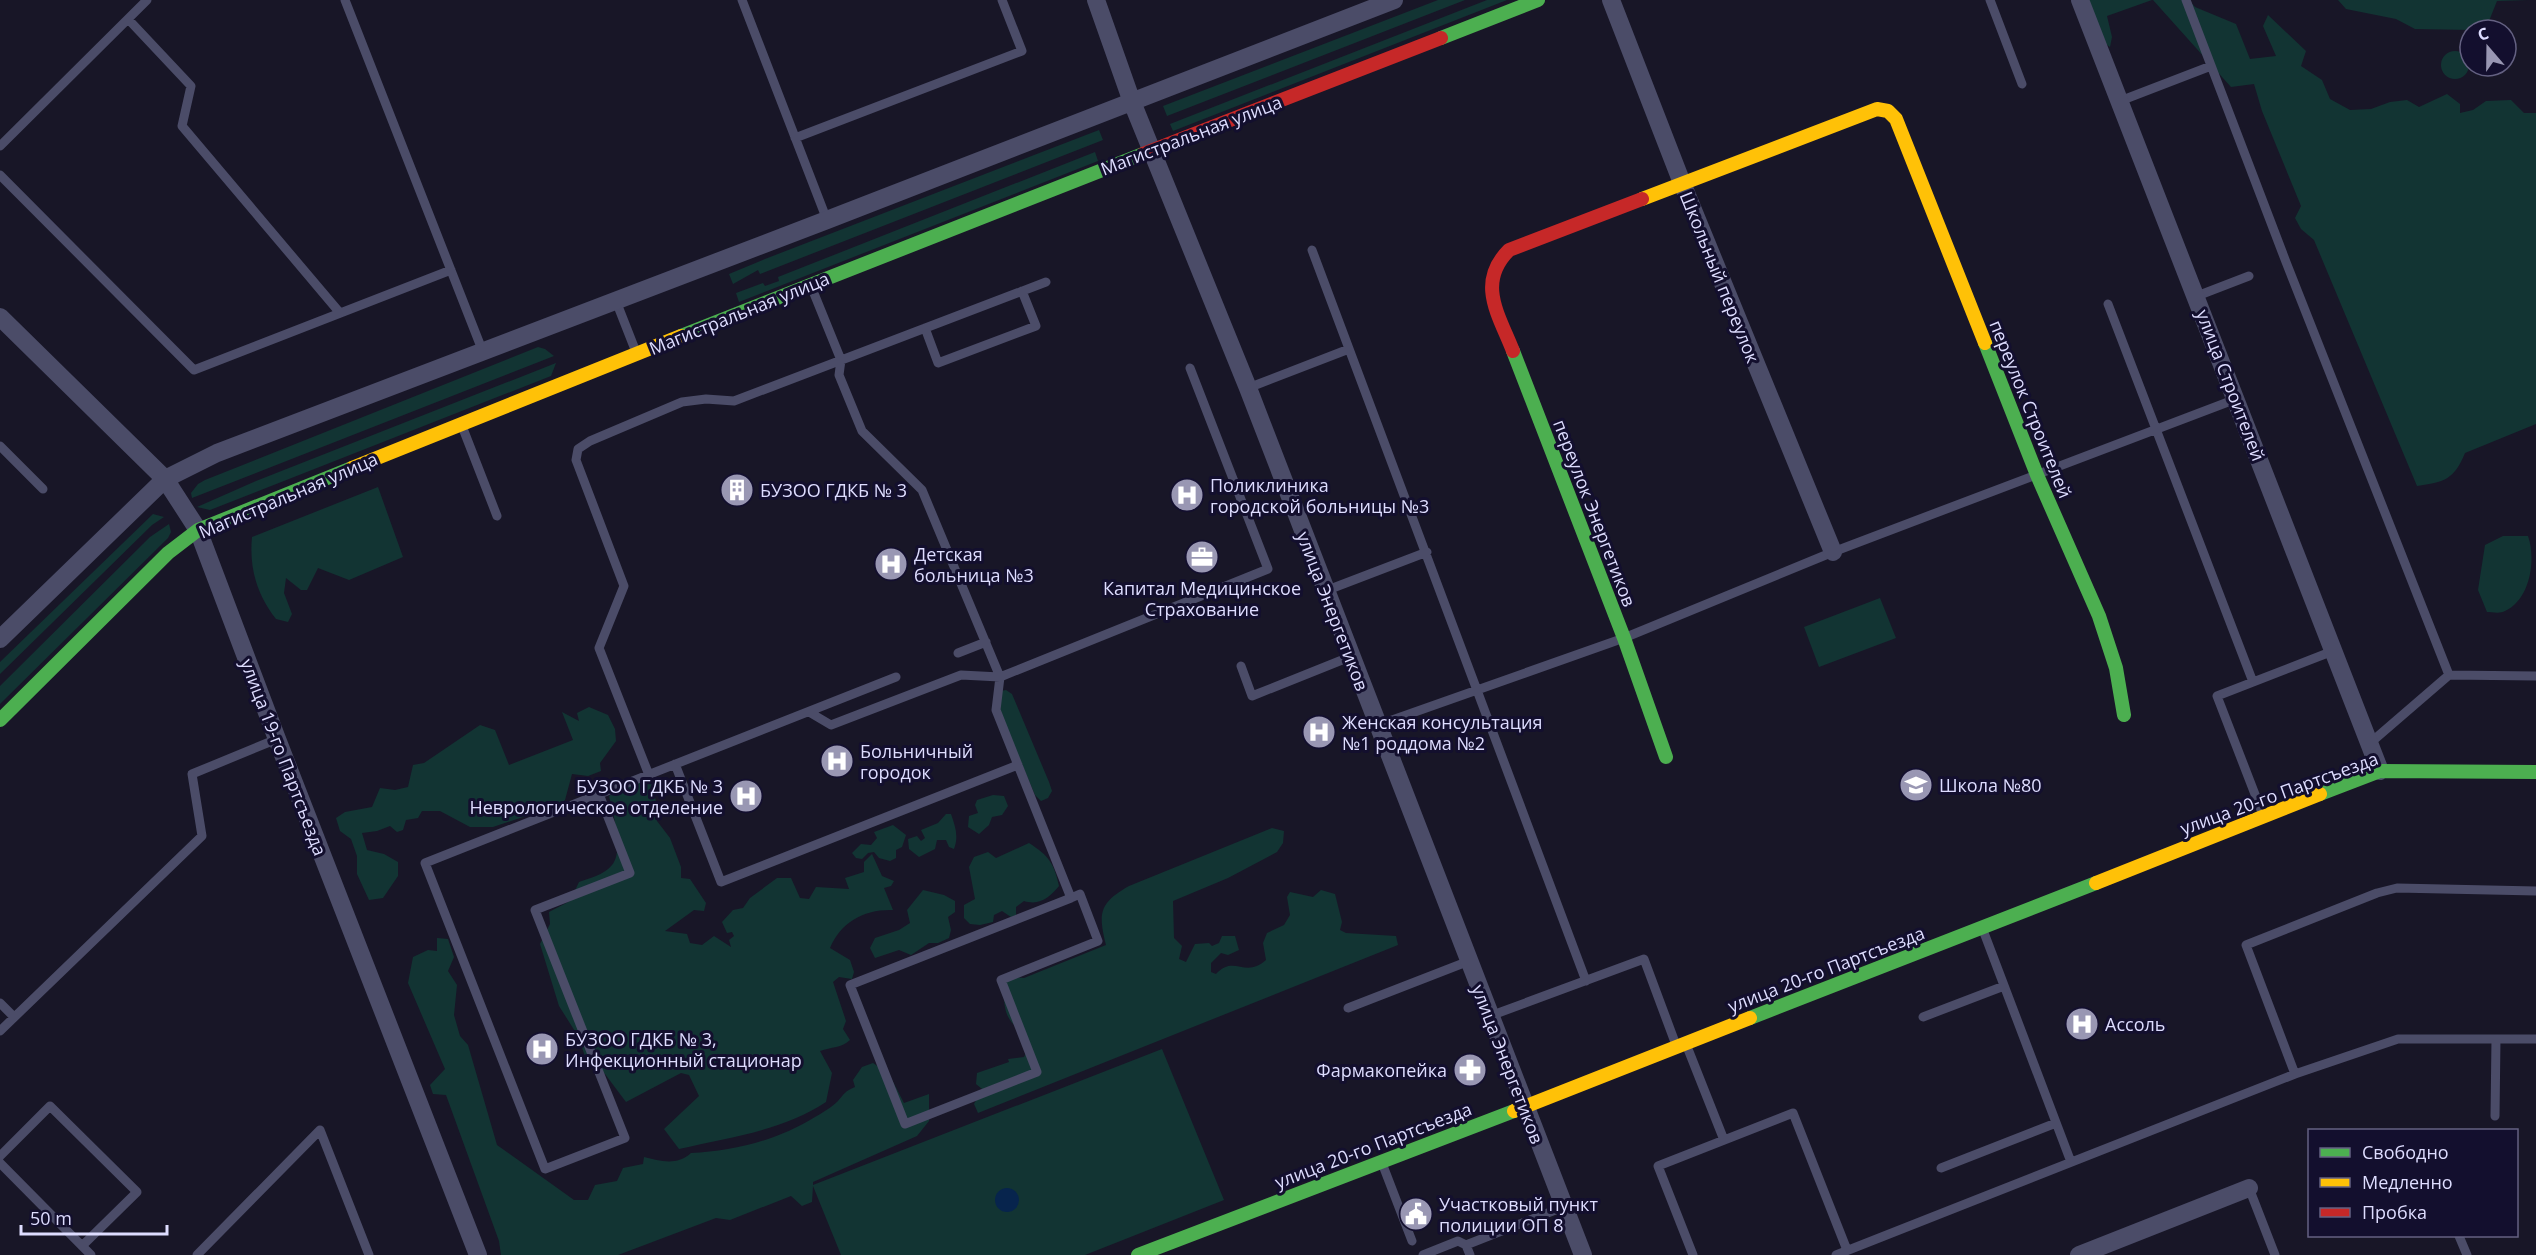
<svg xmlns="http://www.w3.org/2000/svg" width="2536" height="1255" viewBox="0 0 2536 1255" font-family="'Open Sans',sans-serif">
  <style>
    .green { fill: #123433 }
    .water { fill: #07244d }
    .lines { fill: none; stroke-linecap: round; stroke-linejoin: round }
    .lane { stroke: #4b4c68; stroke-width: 9 }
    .street { stroke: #4b4c68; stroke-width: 18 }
    .fast { stroke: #4caf50; stroke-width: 14 }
    .slow { stroke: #ffc107; stroke-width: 14 }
    .jam { stroke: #c62828; stroke-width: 14 }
    .labels { text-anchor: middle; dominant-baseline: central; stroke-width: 6; stroke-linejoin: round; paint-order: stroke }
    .street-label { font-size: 18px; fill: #deddff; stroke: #130f2e }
    .poi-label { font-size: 18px; fill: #deddff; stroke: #130f2e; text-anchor: start }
  </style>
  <rect width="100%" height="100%" fill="#181627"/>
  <path class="green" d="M 1438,0 L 1465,0 L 1167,116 L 1163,106 Z
    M 1487,0 L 1507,0 L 1173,131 L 1170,124 Z
    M 2088,0 L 2152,0 L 2107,16 L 2112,37 L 2110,47 L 2103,42 Z
    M 2153,0 L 2189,0 L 2195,7 L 2236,24 L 2250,59 L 2276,56 L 2263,26 L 2268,15 L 2306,51 L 2301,66 L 2322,80 L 2330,99 L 2350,110 L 2371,109 L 2390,102 L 2407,100 L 2419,107 L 2447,94 L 2460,104 L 2460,113 L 2473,110 L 2486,101 L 2511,100 L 2524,113 L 2536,113 L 2536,424 L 2465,453 C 2454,480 2444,482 2417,486 L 2314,240 L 2301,229 L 2295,218 L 2301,206 L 2262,111 L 2254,84 L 2231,87 Z
    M 2338,0 L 2528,0 L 2497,1 L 2489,21 L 2473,30 L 2415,29 L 2396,19 L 2346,9 Z
    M2441 65a14 14 0 1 1 28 0a14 14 0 1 1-28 0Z
    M 1099,130 L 1103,140 L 760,274 L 758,270 L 733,284 L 729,274 L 765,259 Z
    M 1095,152 L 1098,161 L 739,302 L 736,293 L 763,283 L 765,286 L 779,281 L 778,277 Z
    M 538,347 L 545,349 L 554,356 L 192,498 L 191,493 L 198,484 L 205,480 Z
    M 556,363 L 551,376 L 210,510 L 197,507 L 256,481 Z
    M 378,487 L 403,557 L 349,580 L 318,568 L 307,590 L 301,590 L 286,578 L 284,593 L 292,614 L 288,622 L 276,619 C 257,595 249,568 252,537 Z
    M 153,514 L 164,517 L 152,525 L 0,674 L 0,662 Z
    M 169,524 L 171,532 L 168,538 L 0,704 L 0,686 L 150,537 Z
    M 2503,536 L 2528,536 C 2536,558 2531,599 2505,611 C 2500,614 2492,612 2487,612 L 2478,590 L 2485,545 Z
    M 1880,598 L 1896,638 L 1819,667 L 1804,627 Z
    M 1006,690 L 1012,694 L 1049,782 L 1052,791 L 1048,798 L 1041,801 L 1035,795 L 999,710 L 1001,691 Z
    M 589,707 L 608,715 L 615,729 L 616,741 L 600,763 L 601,771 L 588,776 L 572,774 L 565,800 L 559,805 L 493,827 L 470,827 L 440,811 L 422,811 L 418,818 L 406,820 L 403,830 L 397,832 L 390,826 L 377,831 L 362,833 L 367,850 L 384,854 L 398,862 L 398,876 L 383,898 L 369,900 L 357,874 L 357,856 L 351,839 L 340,831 L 336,818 L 345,812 L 372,807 L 380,788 L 395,790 L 408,787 L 413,765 L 424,763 L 480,725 L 495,730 L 509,765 L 573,740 L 562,712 L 579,721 L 577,713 Z
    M 644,781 L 652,784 L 657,806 L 657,821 L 670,838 L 681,867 L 681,878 L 690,879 L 706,903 L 704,911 L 694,910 L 665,931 L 687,934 L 690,943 L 702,945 L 714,936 L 731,947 L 729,940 L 734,936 L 732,932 L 727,933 L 722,922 L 733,910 L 743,908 L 750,898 L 777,878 L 791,878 L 800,898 L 809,899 L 816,887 L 849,889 L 845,878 L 864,872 L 864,862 L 872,854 L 882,876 L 894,881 L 891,886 L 884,888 L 893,910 C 864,909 841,922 830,948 L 850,960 L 854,972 L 852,979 L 839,977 L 833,982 L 846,1021 L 843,1029 L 850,1040 C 842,1048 831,1047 820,1051 L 832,1073 L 826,1102 C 782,1131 730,1137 679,1149 L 664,1129 L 699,1096 L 689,1075 L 681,1073 L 626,1102 L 605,1074 L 588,1065 L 578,1036 L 559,1006 L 540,944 L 550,924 L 549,912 L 570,901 L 579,882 C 590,878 604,875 612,865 C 624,851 613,813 609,796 L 616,791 Z
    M 993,795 L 1004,796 L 1008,806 L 1002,815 L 992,817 L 989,825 L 979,834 L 968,827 L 969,816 L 978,813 L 975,805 L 977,800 Z
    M 946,814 L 951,814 C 955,826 959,836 954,849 L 949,847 L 946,840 L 937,840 L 935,849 L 919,857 L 909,849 L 908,839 L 917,836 L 921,841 L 925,838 L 921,830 L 938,823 Z
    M 893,825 L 906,835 L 902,847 L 896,850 L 896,858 L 890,861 L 879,858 L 874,852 L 868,853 L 862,859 L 856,858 L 852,853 L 861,844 L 871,845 L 877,838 L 874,832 Z
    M 1272,828 L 1284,831 L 1283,843 L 1277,852 L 1228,878 L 1173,901 L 1174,938 L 1182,946 L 1179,959 L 1186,962 L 1195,944 L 1209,943 L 1212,946 L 1219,943 L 1222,936 L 1235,936 L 1239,950 L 1228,955 L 1221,953 L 1211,963 L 1211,972 L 1216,974 C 1234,954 1245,979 1266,960 L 1263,943 L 1267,933 L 1284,925 L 1290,915 L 1287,897 L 1290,892 L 1313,897 L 1321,890 L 1335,894 L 1342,922 L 1340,930 L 1346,933 L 1396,936 L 1398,945 L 978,1113 L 974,1104 L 982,1089 L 976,1084 L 977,1073 L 1009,1062 L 1008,1059 L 1024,1057 L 1026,1053 L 1025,1033 C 1002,1020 1004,1005 1004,980 L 1013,977 L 1024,978 L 1106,945 C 1098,913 1099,903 1129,886 Z
    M 1029,843 C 1049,856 1054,863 1059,886 C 1050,897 1040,906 1024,901 L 1016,907 L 1016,915 L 1011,917 L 1002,911 L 994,915 L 993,922 L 980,925 L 970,924 L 964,918 L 964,905 L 975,899 L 969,867 L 974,857 L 988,852 L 996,858 Z
    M 923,890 L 944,895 L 955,901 L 955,912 L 948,917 L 951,930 L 949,938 L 938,943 L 929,943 L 911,955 L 899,950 L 875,958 L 870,948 L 875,938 L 899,930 L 910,923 L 907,910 Z
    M 437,938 L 448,939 L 454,957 L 448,971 L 457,985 L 454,1015 L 460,1036 L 468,1045 L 497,1145 L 574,1200 L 588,1200 L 595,1185 L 617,1181 L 623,1168 L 643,1164 L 644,1157 C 660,1161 677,1166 691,1153 C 734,1151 778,1140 815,1117 C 822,1113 832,1107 838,1101 C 844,1094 845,1091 855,1087 L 853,1080 L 862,1067 L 873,1063 L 889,1074 L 904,1103 L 929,1094 L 929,1121 L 917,1136 L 813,1182 L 813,1185 L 1162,1049 L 1224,1200 L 1085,1255 L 841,1255 L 813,1186 L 812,1202 L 802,1206 L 791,1196 L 730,1220 L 716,1218 L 618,1255 L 501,1255 L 499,1241 L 446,1095 L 433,1094 L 430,1085 L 445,1069 L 408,983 L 413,957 L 428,950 L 437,951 Z"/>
  <path class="water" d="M995 1200a12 12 0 1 1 24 0a12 12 0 1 1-24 0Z"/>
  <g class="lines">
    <path class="lane" d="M 345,0 L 483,352
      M 742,0 L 827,220
      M 1990,0 L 2022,84
      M 2186,0 L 2286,262 L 2449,675
      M 128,19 L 191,86 L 182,126 L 340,313
      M 2120,101 L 2211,66
      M 795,138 L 1022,51 L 1002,0
      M 0,146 L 147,0
      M 0,175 L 194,370 L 451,270
      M 1312,250 L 1586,981
      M 811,286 L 841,360 L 839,375 L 862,431 L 922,490 L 1000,677 L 996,710 L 1071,898 L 1080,894 L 1098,941 L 1001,980 L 1037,1072 L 905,1124 L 850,985 L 1071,898
      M 2197,296 L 2249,276
      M 616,301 L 636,352
      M 2108,304 L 2253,682
      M 925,328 L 938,363 L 1036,326 L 1022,291
      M 1248,388 L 1349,349
      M 462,426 L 497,516
      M 0,446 L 43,489
      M 1325,591 L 1427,552
      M 958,653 L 986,642
      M 1241,666 L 1252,696 L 1352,656
      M 809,712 L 831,725 L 961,675 L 1000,677 L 1268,569 L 1190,368
      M 1378,725 L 1624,638 L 1833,552 L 2236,399
      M 2369,744 L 2449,675 L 2536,676
      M 675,764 L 721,882 L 1018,765
      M 649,775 L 599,648 L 624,586 L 576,460 L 578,449 L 590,441 L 682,402 L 706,399 L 734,401 L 1046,282
      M 599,794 L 630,873 L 535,910 L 625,1138 L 545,1169 L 425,863 L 896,677
      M 2263,815 L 2217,696 L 2333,651
      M 1983,930 L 2071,1162
      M 0,1003 L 14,1017
      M 1348,1008 L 1469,961
      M 1490,1016 L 1644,959 L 1676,1045
      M 1923,1017 L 2004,986
      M 0,1031 L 202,836 L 192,774 L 277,739
      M 1686,1044 L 1724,1140
      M 2295,1074 L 2246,945 L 2377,893 L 2397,888 L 2536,891
      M 2495,1116 L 2496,1039
      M 0,1156 L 50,1106 L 137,1192 L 82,1246
      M 0,1163 L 91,1255
      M 1382,1163 L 1412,1241
      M 1941,1168 L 2056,1123
      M 2249,1188 L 2275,1255
      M 2459,1236 L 2467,1255
      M 197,1255 L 320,1130 L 369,1255
      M 1423,1255 L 1458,1241 L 1466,1245
      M 1470,1255 L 1466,1245 L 1563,1207
      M 1693,1255 L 1658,1166 L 1793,1113 L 1847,1250
      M 1836,1255 L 2295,1074 L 2398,1039 L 2536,1039"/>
    <path class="street" d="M 1096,0 L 1132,102 L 1248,388 L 1583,1255
      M 1611,0 L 1682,183 L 1833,552
      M 2080,0 L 2380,771
      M 0,317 L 165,479 L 198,530 L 277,739 L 478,1255
      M 0,639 L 165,479 L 217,453 L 827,220 L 1394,0
      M 2079,1255 L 2249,1188"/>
    <path class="fast" d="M 1441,38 L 1538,0
      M 681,336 L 1143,154
      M 1985,343 L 2037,475 L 2099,616 L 2116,668 L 2124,715
      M 1513,351 L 1624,638 L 1666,757
      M 0,720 L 168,553 L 198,530 L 352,468
      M 2320,794 L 2380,771 L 2536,772
      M 1750,1018 L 2096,883
      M 1138,1255 L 1514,1111"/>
    <path class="slow" d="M 1642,199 L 1877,109 L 1888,111 L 1896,119 L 1985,343
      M 352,468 L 681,336
      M 2096,883 L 2320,794
      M 1514,1111 L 1750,1018"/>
    <path class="jam" d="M 1143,154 L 1441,38
      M 1513,351 C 1499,315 1476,283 1509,250 L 1642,199"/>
  </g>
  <defs>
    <g id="building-disc" transform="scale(1.725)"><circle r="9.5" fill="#9997b3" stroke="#130f2e"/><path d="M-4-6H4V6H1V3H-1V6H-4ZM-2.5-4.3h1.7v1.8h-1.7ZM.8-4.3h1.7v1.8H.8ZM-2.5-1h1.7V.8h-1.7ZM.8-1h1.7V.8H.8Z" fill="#fff"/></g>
    <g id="hospital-disc" transform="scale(1.725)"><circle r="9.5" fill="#9997b3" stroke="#130f2e"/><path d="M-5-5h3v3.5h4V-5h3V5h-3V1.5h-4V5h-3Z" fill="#fff"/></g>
    <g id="office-disc" transform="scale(1.725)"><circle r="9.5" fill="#9997b3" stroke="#130f2e"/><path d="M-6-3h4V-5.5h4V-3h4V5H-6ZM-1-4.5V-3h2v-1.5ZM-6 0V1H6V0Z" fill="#fff"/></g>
    <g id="school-disc" transform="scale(1.725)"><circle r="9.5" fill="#9997b3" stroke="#130f2e"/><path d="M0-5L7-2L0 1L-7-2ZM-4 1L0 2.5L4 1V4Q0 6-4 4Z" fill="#fff"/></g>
    <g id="pharmacy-disc" transform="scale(1.725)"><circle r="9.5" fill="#9997b3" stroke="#130f2e"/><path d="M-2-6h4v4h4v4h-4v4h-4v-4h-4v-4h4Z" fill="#fff"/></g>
    <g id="civic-disc" transform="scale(1.725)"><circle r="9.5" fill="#9997b3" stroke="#130f2e"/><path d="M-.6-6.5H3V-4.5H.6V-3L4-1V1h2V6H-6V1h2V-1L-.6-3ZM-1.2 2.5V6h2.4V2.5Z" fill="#fff"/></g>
  </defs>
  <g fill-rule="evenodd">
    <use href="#building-disc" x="737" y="490"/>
    <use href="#hospital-disc" x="1187" y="495"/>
    <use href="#office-disc" x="1202" y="557"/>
    <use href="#hospital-disc" x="891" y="564"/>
    <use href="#hospital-disc" x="1319" y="732"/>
    <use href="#hospital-disc" x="837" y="761"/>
    <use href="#school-disc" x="1916" y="785"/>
    <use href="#hospital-disc" x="746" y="796"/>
    <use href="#hospital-disc" x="2082" y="1024"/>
    <use href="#hospital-disc" x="542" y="1049"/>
    <use href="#pharmacy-disc" x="1470" y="1070"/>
    <use href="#civic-disc" x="1416" y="1214"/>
  </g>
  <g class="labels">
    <g class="street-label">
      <text transform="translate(1191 135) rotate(-21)">Магистральная улица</text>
      <text transform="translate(1720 277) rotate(68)">Школьный переулок</text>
      <text transform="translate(739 313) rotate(-22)">Магистральная улица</text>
      <text transform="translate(2231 385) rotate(69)">улица Строителей</text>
      <text transform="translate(2031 409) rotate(68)">переулок Строителей</text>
      <text transform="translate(288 495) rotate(-23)">Магистральная улица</text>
      <text transform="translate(1595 513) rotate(69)">переулок Энергетиков</text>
      <text transform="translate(1333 611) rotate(69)">улица Энергетиков</text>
      <text transform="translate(284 757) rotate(69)">улица 19-го Партсъезда</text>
      <text transform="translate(2279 793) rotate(-20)">улица 20-го Партсъезда</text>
      <text transform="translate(1826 969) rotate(-21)">улица 20-го Партсъезда</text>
      <text transform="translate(1508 1064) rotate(69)">улица Энергетиков</text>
      <text transform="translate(1373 1145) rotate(-21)">улица 20-го Партсъезда</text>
    </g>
    <g class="poi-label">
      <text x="1210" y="485">Поликлиника<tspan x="1210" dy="21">городской больницы №3</tspan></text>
      <text x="760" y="490">БУЗОО ГДКБ № 3</text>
      <text x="914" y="554">Детская<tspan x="914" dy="21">больница №3</tspan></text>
      <text x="1202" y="588" text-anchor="middle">Капитал Медицинское<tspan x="1202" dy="21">Страхование</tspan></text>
      <text x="1342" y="722">Женская консультация<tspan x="1342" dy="21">№1 роддома №2</tspan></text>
      <text x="860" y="751">Больничный<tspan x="860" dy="21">городок</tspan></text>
      <text x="1939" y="785">Школа №80</text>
      <text x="723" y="786" text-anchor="end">БУЗОО ГДКБ № 3<tspan x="723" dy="21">Неврологическое отделение</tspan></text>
      <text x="2105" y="1024">Ассоль</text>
      <text x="565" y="1039">БУЗОО ГДКБ № 3,<tspan x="565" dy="21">Инфекционный стационар</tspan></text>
      <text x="1447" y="1070" text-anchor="end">Фармакопейка</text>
      <text x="1439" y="1204">Участковый пункт<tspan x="1439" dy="21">полиции ОП 8</tspan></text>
    </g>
  </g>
  <rect x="2308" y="1129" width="210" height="108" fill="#130f2e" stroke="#646182" stroke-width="1.5"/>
  <rect x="2320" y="1148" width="30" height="9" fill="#4caf50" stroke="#646182" stroke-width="1.5"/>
  <text x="2362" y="1159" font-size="18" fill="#deddff">Свободно</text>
  <rect x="2320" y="1178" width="30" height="9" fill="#ffc107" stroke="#646182" stroke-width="1.5"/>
  <text x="2362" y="1189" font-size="18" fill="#deddff">Медленно</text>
  <rect x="2320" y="1208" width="30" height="9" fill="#c62828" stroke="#646182" stroke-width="1.5"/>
  <text x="2362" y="1219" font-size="18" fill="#deddff">Пробка</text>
  <g transform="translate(2488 48) rotate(340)"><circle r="28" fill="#130f2e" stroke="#646182" stroke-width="1.5"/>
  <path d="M0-4.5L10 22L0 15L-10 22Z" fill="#9997b3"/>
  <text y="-9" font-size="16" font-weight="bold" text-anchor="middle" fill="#deddff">С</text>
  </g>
  <path d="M21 1225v9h146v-9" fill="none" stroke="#deddff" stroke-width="3"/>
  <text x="30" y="1225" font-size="18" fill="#deddff" stroke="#130f2e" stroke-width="4.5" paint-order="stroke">50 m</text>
</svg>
